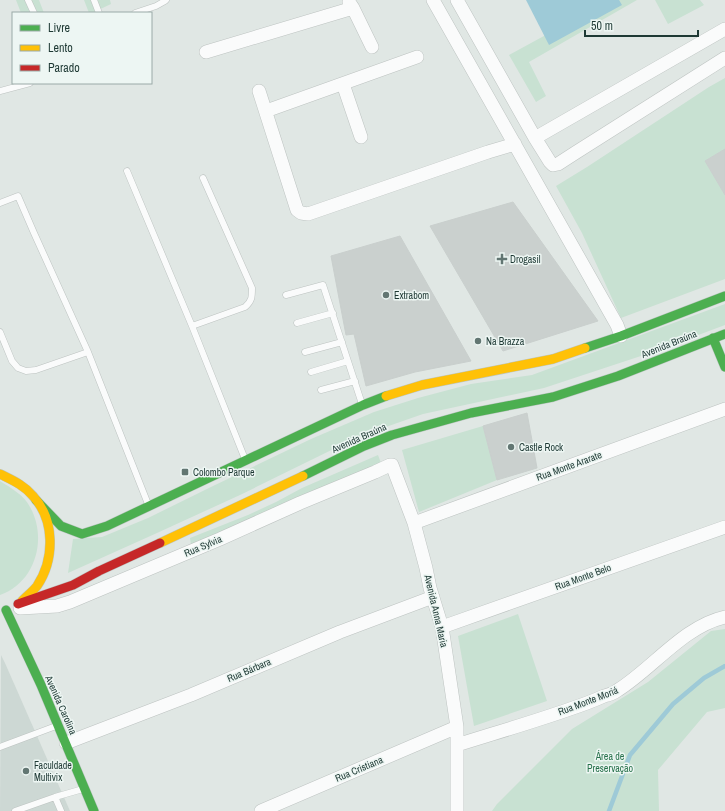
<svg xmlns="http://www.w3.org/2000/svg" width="725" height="811" viewBox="0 0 725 811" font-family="'Archivo Narrow',sans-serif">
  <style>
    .built { fill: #cdd8d4 }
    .green { fill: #c8e1d2 }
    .water { fill: #9ecad7 }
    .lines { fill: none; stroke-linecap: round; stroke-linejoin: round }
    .stream { stroke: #9ecad7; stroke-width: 4.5 }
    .building { fill: #cad0ce; stroke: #c9cfcd }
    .lane-casing { stroke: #bdc3c1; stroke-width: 7 }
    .street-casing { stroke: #bdc3c1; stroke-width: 14 }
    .fast-casing { stroke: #bcc5c2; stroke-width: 10 }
    .slow-casing { stroke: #bcc5c2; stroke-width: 10 }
    .jam-casing { stroke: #bcc5c2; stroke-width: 10 }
    .lane { stroke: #fafbfb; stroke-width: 6 }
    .street { stroke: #fafbfb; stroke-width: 13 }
    .fast { stroke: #4caf50; stroke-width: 9 }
    .slow { stroke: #ffc107; stroke-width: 9 }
    .jam { stroke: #c62828; stroke-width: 9 }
    .poi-dot { fill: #627672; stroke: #edf6f3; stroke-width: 1.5 }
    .labels { text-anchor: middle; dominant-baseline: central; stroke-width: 3; stroke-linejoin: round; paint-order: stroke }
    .poi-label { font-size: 10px; fill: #1e3934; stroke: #edf6f3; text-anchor: start }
    .street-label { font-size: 10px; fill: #1e3934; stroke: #edf6f3 }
    .park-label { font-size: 10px; fill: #27714b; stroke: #edf6f3 }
  </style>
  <rect width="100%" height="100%" fill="#e0e7e4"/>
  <path class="built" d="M 1,655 L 5,663 L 70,811 L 0,811 Z"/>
  <path class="green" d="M 16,0 L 39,0 L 44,13 L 21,13 Z
    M 84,0 L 110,0 L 111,4 L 92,13 L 89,13 Z
    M 610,0 L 637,0 L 529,62 L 546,96 L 536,102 L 509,55 Z
    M 655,0 L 700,0 L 704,5 L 668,24 Z
    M 725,78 L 725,149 L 705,161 L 725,195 L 725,279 L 621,318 L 582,233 L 556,186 L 587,167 L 709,87 Z
    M 725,304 L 725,325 L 653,352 L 544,388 L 423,414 L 360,436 L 240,495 L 157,533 L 68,573 L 73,539 L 102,537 L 148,518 L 213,486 L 311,439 L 374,412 L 418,398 L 471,384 L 532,375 Z
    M 483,426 L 497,480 L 419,512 L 402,450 Z
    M 378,455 L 381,463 L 191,545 L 190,538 L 248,515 L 276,502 L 302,488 Z
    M 0,481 C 11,488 24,495 30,507 C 48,539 35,583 0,595 Z
    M 518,614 L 547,701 L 474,726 L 458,636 Z
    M 725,629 L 725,708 L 707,712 L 658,770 L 659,811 L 492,811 L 497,804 L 572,729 L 648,682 L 711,631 Z"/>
  <path class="water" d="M 526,0 L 619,0 L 622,5 L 549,45 Z"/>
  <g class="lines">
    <path class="stream" d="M 609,811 L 630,755 L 673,704 L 704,678 L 725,666"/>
  </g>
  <path class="building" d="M 725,149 L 725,195 L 705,161 Z
    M 513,202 L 598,321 L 503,351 L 430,226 Z
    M 400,236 L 471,361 L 415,372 L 366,386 L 354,334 L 346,335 L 331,256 Z
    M 527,413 L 537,468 L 497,480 L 483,426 Z"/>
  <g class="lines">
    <g class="lane-casing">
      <path id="lane" d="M 28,0 L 34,13
        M 94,0 L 99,13
        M 135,13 L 156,6 L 165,1 L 166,0
        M 0,91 L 30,83
        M 127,171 L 192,326 L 245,459
        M 0,203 L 18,196 L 34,233 L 88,352 L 148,504
        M 286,295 L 323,285 L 362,404
        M 297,323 L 333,313
        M 192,326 L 245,307 C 252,301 252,297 252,288 L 203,178
        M 0,332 L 12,361 L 18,368 L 26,371 L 36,370 L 88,352
        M 305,352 L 342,342
        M 311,372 L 348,361
        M 321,390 L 355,381
        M 0,747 L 56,726
        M 55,797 L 61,811
        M 15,811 L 55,797 L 83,789"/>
    </g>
    <g class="street-casing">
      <path id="street" d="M 433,0 L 617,325 L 621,336
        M 457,0 L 535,138 L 550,162 L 553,165 L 558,164 L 575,153 L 725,58
        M 349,2 L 353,8 L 372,47
        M 206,52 L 353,8
        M 343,84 L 361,137
        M 259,91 L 297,210 L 301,213 L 308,214 L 488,152 L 515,144
        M 266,111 L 417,57
        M 535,138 L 725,29
        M 414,523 L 725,409
        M 20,608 L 57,606 L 70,602 L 220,539 L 300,503 L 375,472 L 390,465 L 392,465 L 414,523 L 426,568 L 430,588 L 442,627 L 457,727 L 457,811
        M 442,627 L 725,527
        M 66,743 L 191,695 L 340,632 L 433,597
        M 457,745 C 495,733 533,722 570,709 C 582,705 593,701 604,696 C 609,695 614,693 618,690 C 653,668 684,626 725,617
        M 261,811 L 457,727"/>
    </g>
    <g class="fast-casing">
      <path id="fast" d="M 713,338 L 725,367
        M 585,348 L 621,336 L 725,296
        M 303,476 L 364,446 L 392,435 L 471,413 L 553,397 L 618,376 L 725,334
        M 36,500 L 61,526 L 82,534 L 107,526 L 363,405 L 386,396
        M 6,610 L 41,685 L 94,811"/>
    </g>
    <g class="slow-casing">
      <path id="slow" d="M 386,396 L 422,385 L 553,359 L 585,348
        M 0,474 C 12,480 24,485 33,496 C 55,520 55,559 37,586 C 33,591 27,596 22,601
        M 160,543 L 303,476"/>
    </g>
    <g class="jam-casing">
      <path id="jam" d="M 18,604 L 73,585 L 99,571 L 160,543"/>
    </g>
    <use href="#lane" class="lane"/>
    <use href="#street" class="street"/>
    <use href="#fast" class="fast"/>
    <use href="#slow" class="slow"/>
    <use href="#jam" class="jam"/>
  </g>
  <g class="poi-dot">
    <path d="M500 253h4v4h4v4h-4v4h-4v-4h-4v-4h4z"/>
    <circle cx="386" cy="295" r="4"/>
    <circle cx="478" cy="341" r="4"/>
    <circle cx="511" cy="447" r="4"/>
    <rect x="181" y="468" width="8" height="8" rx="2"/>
    <circle cx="26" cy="771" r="4"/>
  </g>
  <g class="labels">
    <g class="poi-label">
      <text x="510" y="259">Drogasil</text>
      <text x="394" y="295">Extrabom</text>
      <text x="486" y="341">Na Brazza</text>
      <text x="519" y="447">Castle Rock</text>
      <text x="193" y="472">Colombo Parque</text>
      <text x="34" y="765">Faculdade<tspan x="34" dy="12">Multivix</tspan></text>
    </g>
    <g class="street-label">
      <text transform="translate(669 344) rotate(-22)">Avenida Braúna</text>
      <text transform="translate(359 438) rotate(-24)">Avenida Braúna</text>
      <text transform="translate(569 466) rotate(-20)">Rua Monte Ararate</text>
      <text transform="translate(203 546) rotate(-23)">Rua Sylvia</text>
      <text transform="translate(583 577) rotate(-20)">Rua Monte Belo</text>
      <text transform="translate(436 611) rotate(77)">Avenida Anna Maria</text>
      <text transform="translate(249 670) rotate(-23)">Rua Bárbara</text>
      <text transform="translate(588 701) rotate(-21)">Rua Monte Moriá</text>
      <text transform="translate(61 705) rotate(66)">Avenida Carolina</text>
      <text transform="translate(359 769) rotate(-23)">Rua Cristiana</text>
    </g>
    <g class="park-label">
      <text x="610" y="756">Área de<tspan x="610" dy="12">Preservação</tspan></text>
    </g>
  </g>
  <rect x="12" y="12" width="140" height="72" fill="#edf6f3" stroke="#9aaaa7"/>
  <rect x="20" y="25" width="20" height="6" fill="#4caf50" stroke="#9aaaa7"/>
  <text x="48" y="32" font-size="12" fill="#1e3934">Livre</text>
  <rect x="20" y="45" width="20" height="6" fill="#ffc107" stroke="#9aaaa7"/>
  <text x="48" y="52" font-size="12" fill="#1e3934">Lento</text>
  <rect x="20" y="65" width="20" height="6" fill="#c62828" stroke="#9aaaa7"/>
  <text x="48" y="72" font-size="12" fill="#1e3934">Parado</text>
  <path d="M585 30v6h113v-6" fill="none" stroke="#1e3934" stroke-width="2"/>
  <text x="591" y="30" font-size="12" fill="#1e3934" stroke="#edf6f3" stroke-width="3" paint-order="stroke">50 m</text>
</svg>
